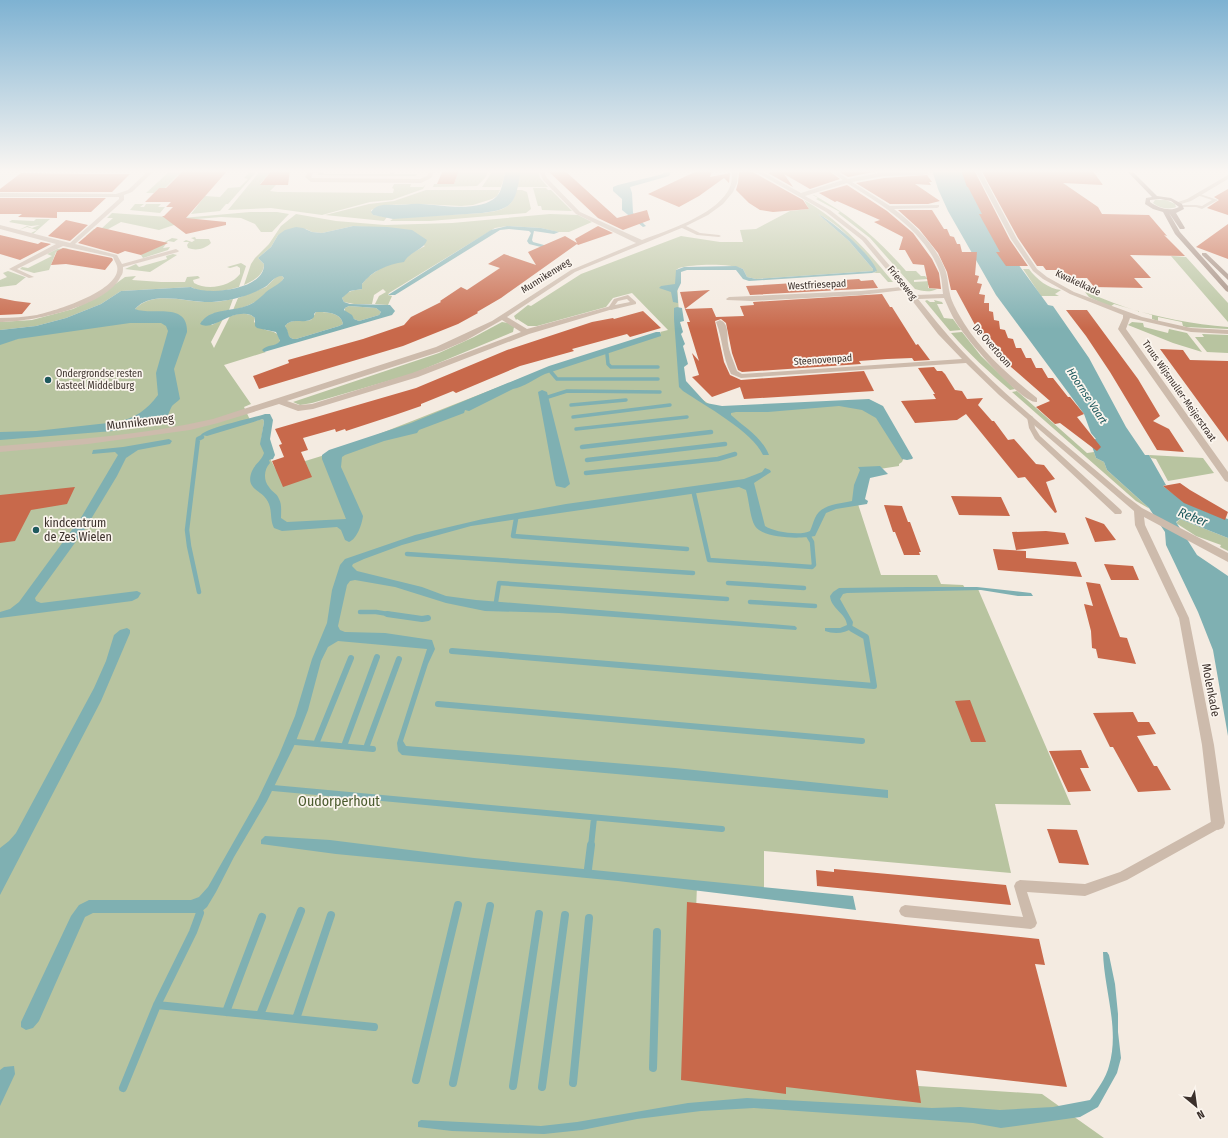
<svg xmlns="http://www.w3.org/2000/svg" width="1228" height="1138" viewBox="0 0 1228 1138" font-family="'Fira Sans Condensed',sans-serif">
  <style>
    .green { fill: #b8c4a0 }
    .water { fill: #7fb0b2; fill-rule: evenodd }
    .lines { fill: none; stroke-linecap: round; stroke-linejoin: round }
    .stream-far3 { stroke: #7fb0b2; stroke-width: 3.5 }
    .stream-far2 { stroke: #7fb0b2; stroke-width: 4.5 }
    .stream-far1 { stroke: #7fb0b2; stroke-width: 6 }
    .stream { stroke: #7fb0b2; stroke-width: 8 }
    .building { fill: #c8694b }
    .lane { fill: #cdbbac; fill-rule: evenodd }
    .street { fill: #cdbbac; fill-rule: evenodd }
    .secondary { fill: #a18a7d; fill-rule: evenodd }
    .poi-dot { fill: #1f5a5e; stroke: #fbf5ee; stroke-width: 1.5 }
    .labels { text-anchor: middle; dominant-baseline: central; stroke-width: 3.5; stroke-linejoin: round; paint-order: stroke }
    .far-street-label { font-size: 10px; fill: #3b302b; stroke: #fbf5ee }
    .far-poi-label { font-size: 10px; fill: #3b302b; stroke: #fbf5ee; text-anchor: start }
    .far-water-label { font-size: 11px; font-style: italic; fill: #1f5a5e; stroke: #fbf5ee }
    .street-label { font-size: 12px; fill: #3b302b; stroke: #fbf5ee }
    .poi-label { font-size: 12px; fill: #3b302b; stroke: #fbf5ee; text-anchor: start }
    .water-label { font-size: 13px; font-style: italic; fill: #1f5a5e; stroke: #fbf5ee }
    .near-park-label { font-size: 14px; fill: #4a5a2e; stroke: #fbf5ee }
  </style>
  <rect width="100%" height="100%" fill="#f4ebe1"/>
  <path class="green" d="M 171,170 L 182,170 L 183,171 L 182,175 L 178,175 L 165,188 L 159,188 L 154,193 L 146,193 Z
    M 252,170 L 258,170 L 228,204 L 226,204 L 220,211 L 191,214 L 205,196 L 220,197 L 228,188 L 240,187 L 248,179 L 244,178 Z
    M 261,170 L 272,170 L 260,184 L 276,185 L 270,191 L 278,192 L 393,193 L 394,189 L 392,188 L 394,184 L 411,184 L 410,187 L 423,187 L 426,184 L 423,189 L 392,200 L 370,202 L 322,215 L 271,208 L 228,210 Z
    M 459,170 L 488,170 L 486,177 L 477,186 L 433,187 L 434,184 L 454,184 Z
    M 492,170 L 506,170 L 501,187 L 482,187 L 490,175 Z
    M 521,170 L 538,170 L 540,178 L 548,187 L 517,187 Z
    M 317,171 L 324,171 L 323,174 L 390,174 L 391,172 L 395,172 L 394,174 L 417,174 L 416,176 L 317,175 L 319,173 L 315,173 Z
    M 533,188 L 546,188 L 548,190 L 551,190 L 572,211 L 542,210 L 541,206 L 538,206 Z
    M 426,190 L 500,190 L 497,196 L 492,199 L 473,205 L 461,206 L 420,204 L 386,205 L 371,210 L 373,215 L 387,217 L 384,221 L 325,215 L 369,204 L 394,201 Z
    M 516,190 L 522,190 L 527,192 L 531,209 L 526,213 L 430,221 L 390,221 L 394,218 L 482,213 C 500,211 513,209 516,190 Z
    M 813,195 L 814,195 C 851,216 878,239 906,271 L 916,271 L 921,276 L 925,276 L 928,279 L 914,280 L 914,282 L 930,281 L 931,285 L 928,285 L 928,288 L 937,289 C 930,293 921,291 915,289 L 870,238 L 838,213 L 840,212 L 816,199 L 818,198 Z
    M 804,200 C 842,222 866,249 893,282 L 888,282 L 880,273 L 872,273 L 876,272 C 861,250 843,226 818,214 L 849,241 L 873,269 L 873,271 L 756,279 L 747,277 L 743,269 C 731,263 692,264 679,268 L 676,270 L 684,384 L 694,394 L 718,410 L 868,401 L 905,455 L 902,462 L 899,464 L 899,466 L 873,470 L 858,504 L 881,575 L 937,575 L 941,584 L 963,585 L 965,588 L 978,589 L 1071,805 L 995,804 L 1011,873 L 764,851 L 764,892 L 697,885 L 690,1071 L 1042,1094 L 1104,1138 L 0,1138 L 0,343 L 136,310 L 135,309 C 154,289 187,303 211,302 C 219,302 226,300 233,299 L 229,310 L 212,314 L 202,321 L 212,325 L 223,319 L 211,342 L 214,348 L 230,316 L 242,313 L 251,315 L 255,318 L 254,322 C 258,325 262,329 266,330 C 274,332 279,332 280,342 L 264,352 L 266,352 L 224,365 L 251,404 L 244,407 L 251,422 L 263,419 L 264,422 L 261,441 L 276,470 L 328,454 L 542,370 L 661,333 L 660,332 L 668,330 L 632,293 L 613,298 L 606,307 L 537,326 L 528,326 L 517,319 L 516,320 L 514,316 L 528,305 L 531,306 L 581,274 L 681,236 L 720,242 L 743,242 L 740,230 L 756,229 L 790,211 L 809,209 Z
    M 1155,200 L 1166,200 L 1175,204 L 1176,207 C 1168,210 1159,208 1153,203 Z
    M 135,204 L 144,204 L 140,207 L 144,207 L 146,204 L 161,204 L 158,207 L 165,207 L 160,213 L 130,210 Z
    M 250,212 L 277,212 L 289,214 L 272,232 L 261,232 L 255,224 L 241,218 L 221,217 L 197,219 L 174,225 L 159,230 L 121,222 L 90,239 L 86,236 L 94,229 L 101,229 L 113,218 L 107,218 L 112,213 L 182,218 Z
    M 296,214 L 336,221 L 385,225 L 452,223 L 550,214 L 578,215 L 592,222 L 569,232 L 558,232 L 541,228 L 507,226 L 495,228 L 389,293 L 388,295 L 392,296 L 388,305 L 375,304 L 379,296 L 386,292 L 383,289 L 374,295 L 372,304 L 354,304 L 344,302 L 342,298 C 347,291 354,290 362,289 L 362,284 L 368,277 L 381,268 L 406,258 L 410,254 L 425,246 L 388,227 L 385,228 L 353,226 L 322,233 L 312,232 L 306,229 L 278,235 L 271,247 L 258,258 L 264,264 C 264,275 253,281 244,285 L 251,264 L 255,258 L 269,244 L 281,226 Z
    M 36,219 L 50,219 L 33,234 L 31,233 L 37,230 L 27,227 L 19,230 L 27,226 L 32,228 L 40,225 L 31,226 L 9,222 L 12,220 L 34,221 Z
    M 195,237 L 196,239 L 209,239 L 211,243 C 205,249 196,251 188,248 L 187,245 L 189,242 L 183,242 L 186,240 L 192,242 L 195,240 L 191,238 Z
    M 172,238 L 178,239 L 174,242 L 168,241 L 163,248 L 170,247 L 168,250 L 143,258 L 141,255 Z
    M 69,248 L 56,252 L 49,270 L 34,273 L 20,269 L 22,267 L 28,268 L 52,256 L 47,254 L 57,249 Z
    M 173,254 L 177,255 L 150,272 L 125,269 L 136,264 L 139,267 L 167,259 L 166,256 Z
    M 1171,256 L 1186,257 L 1228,303 L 1228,322 Z
    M 241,263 L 246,266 L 239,287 C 224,291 206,295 191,287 L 121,291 L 101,304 L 66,318 L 36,326 L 0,330 L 0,322 L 32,320 L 73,309 L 96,298 L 125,277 L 136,276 L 132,280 L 161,282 L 185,282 L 187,277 L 198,276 L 200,278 L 193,280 L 194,283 C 208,291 231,286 240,274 L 240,268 L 237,266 L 230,268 L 227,267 Z
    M 1023,269 L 1029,269 C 1036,279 1049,289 1061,290 L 1055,294 L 1059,296 L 1041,296 Z
    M 8,271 L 25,277 L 26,277 L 16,285 L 0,287 L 0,280 L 7,277 L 3,273 Z
    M 277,276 L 282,276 L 284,278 C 272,294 252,306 233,310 L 238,298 L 266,287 Z
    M 1085,292 C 1098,296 1112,303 1125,307 C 1159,318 1193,324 1228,327 L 1228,329 L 1186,327 L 1183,326 L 1182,322 L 1158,317 L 1158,321 L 1152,319 L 1152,315 L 1114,304 L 1110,307 L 1089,297 Z
    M 927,300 L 930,302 L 935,302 L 934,300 L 942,302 L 943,304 L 937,304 L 944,318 L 953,319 L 961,330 L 950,331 L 925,301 Z
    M 349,306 L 376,308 L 381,312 L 379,315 L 359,321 L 354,319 L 345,311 L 345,308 Z
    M 316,312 C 326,312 341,312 343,324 L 339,326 L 296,339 C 286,339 289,332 285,326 C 291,318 302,323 311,320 Z
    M 502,322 L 508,323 L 514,327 L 513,332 L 412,374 L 312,403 L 300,405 L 293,402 L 439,353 L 474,337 Z
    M 1132,322 L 1143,323 L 1144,327 L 1168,333 L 1169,329 L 1187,333 L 1202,352 L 1173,343 L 1128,325 Z
    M 962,332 L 981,356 L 1015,389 L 1010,390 C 989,372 969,354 951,333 Z
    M 1202,334 L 1228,335 L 1228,353 L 1207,352 L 1195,337 L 1204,337 Z
    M 1017,391 L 1087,453 L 1094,452 L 1096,458 L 1104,462 L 1107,470 L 1150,509 L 1136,501 L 1012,392 Z
    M 1149,455 L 1203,458 L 1214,473 L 1168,481 L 1156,459 L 1151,458 Z
    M 1180,519 L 1228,538 L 1228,551 L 1220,547 L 1221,545 L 1196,536 L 1176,523 Z"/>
  <path class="water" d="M 506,170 L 521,170 C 515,200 517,209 482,213 L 393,219 L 373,215 L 371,212 C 377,203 387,205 396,205 C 405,205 413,203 421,204 C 441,205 481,213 497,196 C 503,190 503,177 506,170 Z
    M 666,170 L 672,170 L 669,176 L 630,187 L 632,193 L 633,213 L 646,226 L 643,227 L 622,210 L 622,199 L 613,191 L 613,187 L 618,185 L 659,175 L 664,173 Z
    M 932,170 L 966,170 L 973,187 L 1010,253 L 1048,305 L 1053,306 L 1089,358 L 1126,427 L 1145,455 L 1149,455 L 1166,485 L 1163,486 C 1183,502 1203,512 1228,519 L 1228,538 L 1180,519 L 1176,522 L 1197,555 L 1228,576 L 1228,736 L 1213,650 L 1198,612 L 1166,545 L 1165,532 L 1149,508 L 1107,470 L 1104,462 L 1096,458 L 1090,440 L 1096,439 L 1091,433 L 1084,414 L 996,295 L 948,211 L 938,189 Z
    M 818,214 C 833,221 872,255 877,271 L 872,273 L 749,281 L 743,279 L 736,270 L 687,270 L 681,272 L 681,283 L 677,291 L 678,303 L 673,302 L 671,292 L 659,288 L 661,286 L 675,284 L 676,270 L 684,267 L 736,266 L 743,269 L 747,277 L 756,279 L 873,271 L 873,269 L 849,241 Z
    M 353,226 L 388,227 L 412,230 L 427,240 C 424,250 409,252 404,262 C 388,264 372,271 362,284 L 362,289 L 350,291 L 342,298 L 344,302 L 350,304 L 390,305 L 395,311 L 392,315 L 264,352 L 262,350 C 267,344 276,347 280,341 L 276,332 L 257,328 L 255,326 L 255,318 L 251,315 C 231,308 213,332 200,324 C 209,308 231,312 246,306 C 255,303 260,298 266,292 C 272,287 279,285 284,278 L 282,276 C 274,276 271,283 265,287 C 249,296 230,301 212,302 C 189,303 152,289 135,309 C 151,316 188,301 187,332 L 174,369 L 180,399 C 178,401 174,404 172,406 C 166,417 170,420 155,424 L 113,431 L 0,440 L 0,432 L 36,431 L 117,422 C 135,418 147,410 158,395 L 156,373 L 168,331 L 166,326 L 161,323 L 130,323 L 18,339 L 0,345 L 0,330 L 36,326 L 66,318 L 101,304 L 121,291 L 191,287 C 208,296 265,290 264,264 L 258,258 L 271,247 L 278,235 L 285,230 L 296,227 L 303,228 L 312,232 L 322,233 ZM 349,306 L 376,308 L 381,312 L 379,315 L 359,321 L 354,319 L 352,315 L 344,310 L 345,308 ZM 316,312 C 326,312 341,312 343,324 L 339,326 L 296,339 C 286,339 290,332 285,326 C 293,316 306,326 314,317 L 314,314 Z
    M 507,226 L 541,228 L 559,232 L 554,234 L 534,231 L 532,240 L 533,242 L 555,248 L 553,250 L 529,244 L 527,241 L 531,233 L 529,231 L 509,229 L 500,230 L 395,295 L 388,295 L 491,230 Z
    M 677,307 L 682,308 L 684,321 L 680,322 L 683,332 L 681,334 L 685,344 L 683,346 L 688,364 L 684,367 L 686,381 L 706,403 L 722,406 L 869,399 L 883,406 L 913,458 L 912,459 L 907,460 L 902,459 L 876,418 L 862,410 L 839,406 L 768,412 L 736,412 L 731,413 L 731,415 C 744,427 762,437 769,455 L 763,455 C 753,432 704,405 683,391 L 679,387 L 674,319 L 674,308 Z
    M 656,332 L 660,332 L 661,336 L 545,374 C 534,379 524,387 513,389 L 469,411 L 465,410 L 464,413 L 419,430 L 417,433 L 384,441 L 345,455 L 342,457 L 341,467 L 363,516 C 362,524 357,539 349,542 L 345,540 L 341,530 L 337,527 L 282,531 L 274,528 C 270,520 272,512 269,504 C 264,489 244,491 252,471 C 255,464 262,460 264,453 L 260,444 L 264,422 L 263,419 L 207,436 L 201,435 C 206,428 253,418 265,414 L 270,414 L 273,420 L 270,439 L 275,455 L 273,459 L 269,460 L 270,463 C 264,469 263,480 269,487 C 272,492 277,493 279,499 C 282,504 281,512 281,518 L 287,522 L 346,519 L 322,459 L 322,455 L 329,450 L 411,423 L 549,366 Z
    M 542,390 L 547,392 L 570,484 L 565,488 L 556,486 L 554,479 L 538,392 Z
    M 169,439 L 172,441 L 170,444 L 138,450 L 126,458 L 117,476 L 85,529 L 35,598 L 36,601 L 41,603 L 137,591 L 141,593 L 138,598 L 132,601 L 0,618 L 0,612 L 10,609 L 19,602 L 82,516 L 118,455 L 115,452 L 92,454 L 93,450 L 123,447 Z
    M 880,466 L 888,474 L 870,478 L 865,499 L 868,501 L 867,504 L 836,509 L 826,513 L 815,536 C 802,539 763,539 755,526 C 750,518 749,500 746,490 L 739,487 L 471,526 L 402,545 L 364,559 L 353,564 L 352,566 L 357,571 L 422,587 L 446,596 L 476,600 L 795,626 L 797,628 L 796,630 L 559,613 L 485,611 L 446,603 L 395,587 L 355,580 L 350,581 L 347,585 L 338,626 L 340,630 L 345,632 L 385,633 L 432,640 L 435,649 L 428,664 L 403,741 L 406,746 L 675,768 L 888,790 L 888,798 L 402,755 L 398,751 L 397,743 L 427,649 L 338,641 L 328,647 L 321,661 L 308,710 L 294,746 L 267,801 L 234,857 L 216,892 L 207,907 L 200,913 L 93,913 L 85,917 L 39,1021 L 33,1028 L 26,1030 L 21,1027 L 21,1022 L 71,916 L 79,905 L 89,900 L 191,900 L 199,897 L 208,887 L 258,799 L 279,755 L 295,716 L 312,659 L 327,623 L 332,590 L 340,565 L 345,559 L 415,535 L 483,519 L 566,504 L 744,479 L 762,472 L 765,468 L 770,470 L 771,472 L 754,483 L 765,526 C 773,532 801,536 810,531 C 812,527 813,522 815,518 C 821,504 839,504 852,501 L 854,485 L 860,470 L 858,467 Z
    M 908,587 L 977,587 L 1031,593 L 1033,596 L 1018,596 L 981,590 L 847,593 L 843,594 L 840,599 L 853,622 L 852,628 C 845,634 833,634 825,631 L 825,628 L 840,628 L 847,625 C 846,613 831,609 830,596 L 833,592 L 839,588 Z
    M 127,628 L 130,630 L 130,633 L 101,701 L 0,895 L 0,848 L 9,841 L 16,833 L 94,688 L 106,661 L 114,635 L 120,630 Z
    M 265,836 L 330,840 L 474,858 L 853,896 L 856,910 L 618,881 L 336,854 L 261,844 L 261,840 Z
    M 1103,952 L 1107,952 L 1109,955 L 1115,984 L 1118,1014 L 1118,1032 L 1121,1058 L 1117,1073 L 1098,1107 L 1080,1117 L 1001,1128 L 973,1123 L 754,1108 L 701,1111 L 637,1119 L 582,1130 L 544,1134 L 452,1131 L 418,1127 L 418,1122 L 421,1120 L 541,1126 L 577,1122 L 688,1103 L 747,1098 L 932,1108 L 960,1107 L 1000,1110 L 1053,1107 L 1090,1100 C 1097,1090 1106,1078 1109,1066 C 1120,1029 1104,990 1103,952 Z
    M 14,1066 L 15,1074 L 0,1106 L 0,1070 L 4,1067 Z"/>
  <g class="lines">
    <path class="stream-far3" d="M 607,354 L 608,364 L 611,367 L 658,367
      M 551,372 L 557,379 L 658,379
      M 548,397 L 567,391 L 660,392
      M 571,405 L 626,400
      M 573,417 L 670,405
      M 576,429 L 687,417"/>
    <path class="stream-far2" d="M 582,447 L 711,432
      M 587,460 L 725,444
      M 586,473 L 718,459 L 735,454
      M 694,494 L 709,560 L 812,567 L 814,565 L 812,542 L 809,537
      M 516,519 L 513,536 L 687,549
      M 407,554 L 693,573
      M 728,583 L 804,588
      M 199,592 L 189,546 L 187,530 L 198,439 L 202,437
      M 496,602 L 499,583 L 727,599
      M 750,602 L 815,606
      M 360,612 L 376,612 L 394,615"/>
    <path class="stream-far1" d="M 387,614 L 422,619 L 428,618
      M 452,651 L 874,686 L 866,637 L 852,629
      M 438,704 L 862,741
      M 295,742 L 373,749
      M 316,744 L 351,658
      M 344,746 L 377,657
      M 366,748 L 399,659
      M 273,788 L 722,829
      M 591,846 L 594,818"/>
    <path class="stream" d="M 588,869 L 591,845
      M 157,1005 L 374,1027
      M 226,1012 L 262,917
      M 260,1015 L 301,911
      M 296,1019 L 331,915
      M 653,1068 L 657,932
      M 416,1080 L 458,905
      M 453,1083 L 490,906
      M 573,1083 L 589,918
      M 513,1086 L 539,914
      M 542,1087 L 565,915
      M 123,1088 L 157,1005 L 193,932 L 200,913"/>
  </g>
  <path class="building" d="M 184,170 L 228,170 L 186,218 L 226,222 L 226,225 L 186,234 L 162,216 L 164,216 L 173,207 L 166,207 L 171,202 L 145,202 L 159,188 L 166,188 Z
    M 272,170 L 290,170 L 288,185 L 260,185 Z
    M 443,170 L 459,170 L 454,184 L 437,184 Z
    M 547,170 L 564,170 L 617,218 L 647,210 L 650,220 L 623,230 L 598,218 Z
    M 699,170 L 712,171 L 710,177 L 730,173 L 729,183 L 724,178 L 699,196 L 679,207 L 648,194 Z
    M 749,170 L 803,200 L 809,209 L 773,212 L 760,210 L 749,203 L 736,190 L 738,183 L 739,172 Z
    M 775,170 L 828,170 L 840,179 L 810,189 L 784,174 L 793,187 L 768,173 L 776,170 Z
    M 836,170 L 920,170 L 884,170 L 848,177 Z
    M 961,170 L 974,170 L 1010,240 L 1028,266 L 1006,266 L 996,252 L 1000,252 L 979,214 L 982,214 L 968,187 L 967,187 Z
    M 981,170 L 1092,170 L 1103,185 L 1063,183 L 1098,207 L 1102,214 L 1149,215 L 1167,236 L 1164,235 L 1185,256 L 1130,255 L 1151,278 L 1134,278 L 1143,288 L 1094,287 L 1087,278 L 1065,278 L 1058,270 L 1046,270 L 1043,266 L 1037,266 L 1018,238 Z
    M 21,173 L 84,174 L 130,174 L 112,192 L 0,192 L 0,189 Z
    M 927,175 L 932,182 L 929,182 L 931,185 L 915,184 L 940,201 L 928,204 L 890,204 L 856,183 L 884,178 Z
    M 847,185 L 887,211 L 913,233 L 932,259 L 939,273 L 941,289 L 929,288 L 924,265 L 913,264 L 905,250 L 899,250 L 903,237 L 874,222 L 880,220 L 837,201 L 835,202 L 819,193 Z
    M 1228,189 L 1228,215 L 1207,208 L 1219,200 L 1214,197 Z
    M 0,198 L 106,198 L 91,212 L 57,212 L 57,218 L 18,217 L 22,214 L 0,214 Z
    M 898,210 L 932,210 L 944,229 L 947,229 L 950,236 L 954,237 L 957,244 L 960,244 L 962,252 L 977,252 L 975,275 L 979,276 L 977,283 L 982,284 L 979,294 L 985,295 L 984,303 L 989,303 L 989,311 L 993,312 L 994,320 L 999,321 L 1000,329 L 1005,330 L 1008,338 L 1013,339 L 1016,348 L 1021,348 L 1026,358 L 1031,358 L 1036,368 L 1042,368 L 1048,378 L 1053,378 L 1068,397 L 1070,397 L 1084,414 L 1077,417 L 1101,447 L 1097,451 L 1060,423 L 1055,424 L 1036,407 L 1050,401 L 1011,367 L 989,344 L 975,325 L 956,290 L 951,290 L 947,272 L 938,253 L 919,229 Z
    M 66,220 L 88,225 L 70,241 L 48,236 Z
    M 1228,224 L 1228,259 L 1196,247 Z
    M 598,226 L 613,233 L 578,245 L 577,244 L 501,298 L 477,312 L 478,313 L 458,324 L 403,346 L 259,389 L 253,376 L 289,363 L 288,360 L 363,339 L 404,325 L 411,317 L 441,302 L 440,301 L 461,287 L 467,290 L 500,268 L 488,264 L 504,254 L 536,265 L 528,252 L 565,236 L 577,243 L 575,239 Z
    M 97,227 L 98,227 L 168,243 L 141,255 L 125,251 L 118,254 L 78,243 Z
    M 0,235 L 38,244 L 41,242 L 51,244 L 20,260 L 0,254 Z
    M 63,248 L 112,258 L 113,260 L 105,270 L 66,264 L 51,265 L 57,251 Z
    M 859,279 L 861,281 L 873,280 L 878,288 L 750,295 L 746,286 Z
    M 710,290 L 685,309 L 680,292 Z
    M 882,294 L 890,307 L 892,307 L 916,345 L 918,344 L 930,360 L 914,361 L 912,358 L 887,359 L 859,361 L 861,364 L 742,372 L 738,370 L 732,353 L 726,323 L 721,319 L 715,321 L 724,362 L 730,375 L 741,380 L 864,371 L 874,391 L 744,399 L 740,387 L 712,397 L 692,377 L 699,375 L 692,353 L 699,361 L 687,322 L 690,322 L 685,309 L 712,308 L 716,317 L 744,316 L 740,306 L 754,305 L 753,302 Z
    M 0,298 L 15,301 L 31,303 L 22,314 L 0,315 Z
    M 1066,310 L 1087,310 L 1138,379 L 1160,416 L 1153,421 L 1169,429 L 1184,452 L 1157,450 L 1110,372 L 1086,336 Z
    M 643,311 L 661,328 L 630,337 L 627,334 L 572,349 L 574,351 L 520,366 L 456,393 L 453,391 L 421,404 L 421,406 L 395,415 L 346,431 L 345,429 L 336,432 L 335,429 L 303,438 L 308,450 L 301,452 L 312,477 L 283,487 L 272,461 L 284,457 L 279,445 L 282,444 L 275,429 L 416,388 L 507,350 L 592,322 L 613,318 L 614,319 Z
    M 1160,349 L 1183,350 L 1190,360 L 1228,361 L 1228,442 Z
    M 934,367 L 937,371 L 942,371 L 945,374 L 955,390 L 962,391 L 967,399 L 983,398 L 978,405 L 992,421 L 994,421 L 1008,440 L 1014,439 L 1036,464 L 1044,465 L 1055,479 L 1046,482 L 1057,512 L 1055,513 L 1025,477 L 1018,478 L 966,414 L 957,420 L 915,423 L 901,401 L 936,399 L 933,394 L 935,394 L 918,368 Z
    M 1180,483 L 1190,490 L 1228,512 L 1225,520 L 1184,503 L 1163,486 Z
    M 75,487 L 67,504 L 31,510 L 15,541 L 0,543 L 0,495 Z
    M 951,496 L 1001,497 L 1010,516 L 959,515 Z
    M 884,505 L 902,506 L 908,522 L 910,522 L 921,552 L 919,552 L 920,555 L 904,555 L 895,532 L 893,532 Z
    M 1085,517 L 1104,524 L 1116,540 L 1095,542 Z
    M 1046,531 L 1065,533 L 1069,544 L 1016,550 L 1012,532 Z
    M 993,549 L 1026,551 L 1026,558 L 1076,562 L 1082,577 L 998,570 Z
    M 1104,564 L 1133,566 L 1139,580 L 1111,580 Z
    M 1086,582 L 1100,584 L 1120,637 L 1127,638 L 1136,664 L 1098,658 L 1096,649 L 1092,648 L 1091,631 L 1084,604 L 1093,606 Z
    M 970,700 L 986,742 L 971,742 L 955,701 Z
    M 1133,712 L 1138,722 L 1149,722 L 1156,734 L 1137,736 L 1154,766 L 1157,766 L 1171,790 L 1138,792 L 1113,747 L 1110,747 L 1093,713 Z
    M 1081,750 L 1089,768 L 1080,768 L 1091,791 L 1068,792 L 1049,751 Z
    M 1047,829 L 1077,830 L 1089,865 L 1059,863 Z
    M 834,869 L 1006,885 L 1011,905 L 817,886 L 816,870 L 834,872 Z
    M 687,902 L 1039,939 L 1045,965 L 1035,964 L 1067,1087 L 916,1070 L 921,1103 L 786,1087 L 786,1094 L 681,1080 Z"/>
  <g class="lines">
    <path class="lane" d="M 1197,193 L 1218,200 L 1202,209 L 1196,207 L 1180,207 L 1180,205 L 1196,205 L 1202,206 L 1212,200 L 1197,195 Z
      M 680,225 L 684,225 L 700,233 L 719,235 L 721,236 L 719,237 L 697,235 L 680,227 Z
      M 628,295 L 636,302 L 636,304 L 611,310 L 608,308 L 614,299 ZM 627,299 L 630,302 L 615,305 L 618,301 Z
      M 1030,415 L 1033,417 L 1035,428 L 1040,436 L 1121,510 L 1122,512 L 1121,514 L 1115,514 L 1035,439 L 1029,428 L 1027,417 Z
      M 1218,818 L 1222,819 L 1223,823 L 1222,827 L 1127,880 L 1085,896 L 1027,892 L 1037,923 L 1035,927 L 1031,929 L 905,917 L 901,915 L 899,911 L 901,907 L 905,905 L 1023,917 L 1014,886 L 1016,882 L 1020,880 L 1085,884 L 1120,872 Z"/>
    <path class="street" d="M 149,170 L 155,170 L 132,192 L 124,195 L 124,200 L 75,244 L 117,255 L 122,264 L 176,249 L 179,251 L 178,252 L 123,267 C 123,270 123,274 121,276 C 107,307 31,322 0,322 L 0,318 C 12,318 25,317 37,315 C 55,311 123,290 117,266 C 116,263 114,260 113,257 L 63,246 L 17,269 L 34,277 L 29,278 L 9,269 L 56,244 L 0,229 L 0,225 L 70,243 L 119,199 L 119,197 L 0,197 L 0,193 L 116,194 L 128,190 Z
      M 310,170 L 315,170 L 311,177 L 312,178 L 420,179 L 427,176 L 430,170 L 435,170 L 431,178 L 421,183 L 311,182 L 305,177 Z
      M 539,170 L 543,170 L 547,178 L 580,212 L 642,240 C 668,230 713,216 728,191 C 732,184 732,178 732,170 L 738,170 L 737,183 L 733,192 L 723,204 L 708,215 L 684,227 L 575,272 L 507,317 L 527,329 L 611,306 L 613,307 L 613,309 L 529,334 L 418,377 L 313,409 L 298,411 L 279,404 L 218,423 L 190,430 L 88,444 L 0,452 L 0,446 C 71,440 144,435 213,419 L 436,347 L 492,321 L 571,270 L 636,243 L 576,214 L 543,180 ZM 502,320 L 521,332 L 412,373 L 312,404 L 299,405 L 287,401 L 442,351 L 465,341 Z
      M 753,170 L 759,170 L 801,193 L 843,180 L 829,170 L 834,170 L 848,179 L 884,172 L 922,171 L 924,170 L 928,170 L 928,173 L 923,175 L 884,176 L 852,182 L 890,206 L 939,205 L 939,207 L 937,208 L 894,209 C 916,226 937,246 946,272 C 948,279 948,287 950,294 C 951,300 955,307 958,313 C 977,348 1007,374 1037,398 L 1037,402 C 1023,405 969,342 960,328 C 953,319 949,309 944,298 L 918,299 C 935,320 951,340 970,359 C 1018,408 1074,451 1126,496 L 1142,508 L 1228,553 L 1228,562 L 1144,517 L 1145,525 L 1189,618 L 1214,745 L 1225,823 L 1223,828 L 1218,830 L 1213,828 L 1211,823 L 1202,745 L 1179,618 L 1135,525 L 1134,511 L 999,395 L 966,363 L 741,378 L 731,374 C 722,357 723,339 716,322 L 720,320 C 729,323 727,335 728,343 C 729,352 734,362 737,371 L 742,374 L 962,359 L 938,334 L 904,290 L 861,295 L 752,301 L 727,300 L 726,299 L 729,297 L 861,291 L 901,287 L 862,240 L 826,212 ZM 847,183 C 882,205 926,231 940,273 C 942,280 942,287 943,294 L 915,295 L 866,238 L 830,210 L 805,196 Z
      M 975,170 L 980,170 L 1017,239 L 1037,269 L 1047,277 L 1074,292 L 1142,317 L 1191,328 L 1228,330 L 1228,334 L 1191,332 L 1130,318 L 1126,329 L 1228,472 L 1228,482 L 1225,481 L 1118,329 L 1123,318 L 1123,315 L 1070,294 L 1043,279 L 1033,271 L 1011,239 Z
      M 1228,175 L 1228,179 L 1191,201 L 1178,205 L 1175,203 L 1187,199 Z"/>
    <path class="secondary" d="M 1126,170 L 1131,170 L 1157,196 L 1171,198 L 1182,204 L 1184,209 L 1176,213 L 1185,228 L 1184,229 L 1180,229 L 1169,213 L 1180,232 L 1228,286 L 1228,292 L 1226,291 L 1175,234 L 1163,212 L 1153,209 L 1145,204 L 1146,198 L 1152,197 ZM 1160,199 L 1171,201 L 1179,207 C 1170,212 1158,208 1150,202 L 1150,200 Z
      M 1202,253 L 1206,253 L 1228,274 L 1228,280 L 1202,255 Z"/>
  </g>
  <linearGradient id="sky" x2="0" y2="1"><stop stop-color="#7eb2d2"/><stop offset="0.52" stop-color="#faf6f2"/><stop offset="1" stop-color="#faf6f2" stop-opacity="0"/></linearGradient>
  <rect width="1228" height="329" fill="url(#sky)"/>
  <g class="poi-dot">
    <circle cx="48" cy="380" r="4"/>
    <circle cx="36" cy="530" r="4"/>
  </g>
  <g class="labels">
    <g class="far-street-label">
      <text transform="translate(546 276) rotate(-32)">Munnikenweg</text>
      <text transform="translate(902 283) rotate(51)">Frieseweg</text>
      <text transform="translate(1078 283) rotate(25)">Kwakelkade</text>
      <text transform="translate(817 285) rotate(-3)">Westfriesepad</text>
      <text transform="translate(992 346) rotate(49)">De Overtoom</text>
      <text transform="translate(823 360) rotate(-4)">Steenovenpad</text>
      <text transform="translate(1179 391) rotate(55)">Truus Wijsmuller-Meijerstraat</text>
    </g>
    <g class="far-poi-label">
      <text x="56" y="374">Ondergrondse resten<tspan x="56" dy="12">kasteel Middelburg</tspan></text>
    </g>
    <g class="far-water-label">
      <text transform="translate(1087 396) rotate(57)">Hoornse Vaart</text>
    </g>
    <g class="street-label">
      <text transform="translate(140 422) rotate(-7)">Munnikenweg</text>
      <text transform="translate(1211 690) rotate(79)">Molenkade</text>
    </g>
    <g class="poi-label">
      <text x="44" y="523">kindcentrum<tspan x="44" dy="14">de Zes Wielen</tspan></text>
    </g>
    <g class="water-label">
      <text transform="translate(1193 517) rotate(22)">Reker</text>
    </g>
    <g class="near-park-label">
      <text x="339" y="801">Oudorperhout</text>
    </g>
  </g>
  <g transform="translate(1196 1106) rotate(151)" stroke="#fbf5ee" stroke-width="3" paint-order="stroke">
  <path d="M0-3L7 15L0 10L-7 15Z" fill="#3b302b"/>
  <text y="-6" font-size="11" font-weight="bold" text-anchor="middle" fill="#3b302b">N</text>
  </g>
</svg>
